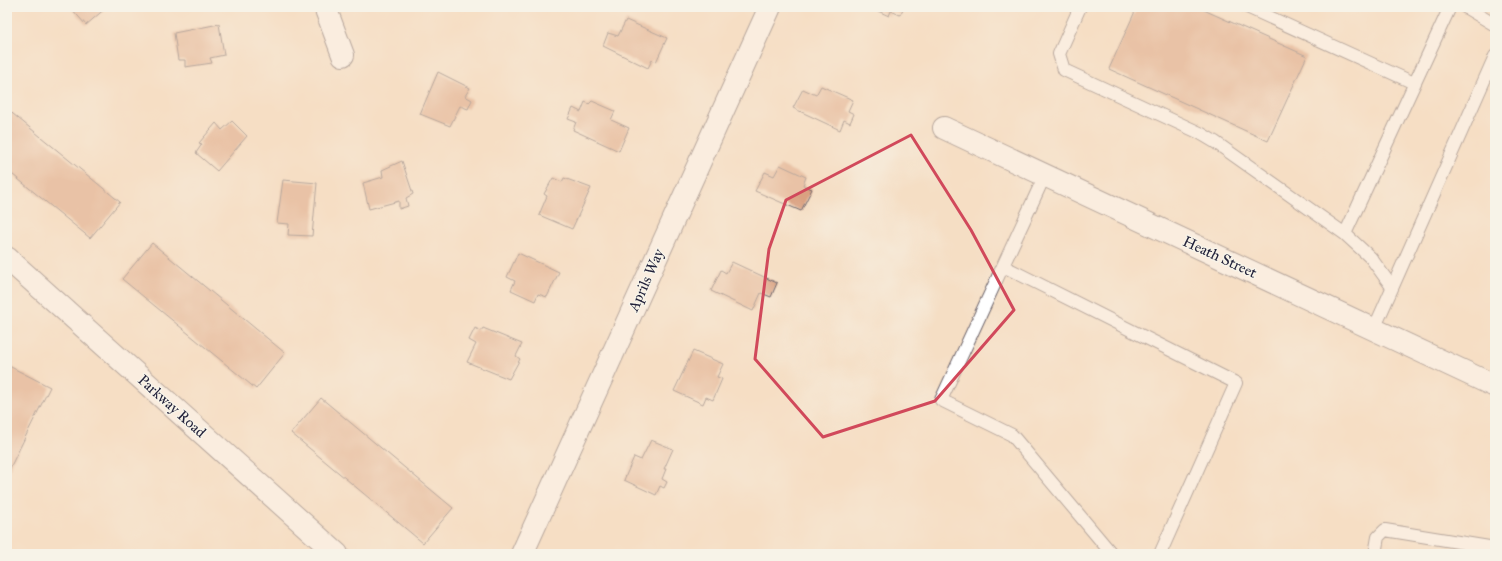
<svg xmlns="http://www.w3.org/2000/svg" width="1502" height="561" viewBox="0 0 1502 561" font-family="'IM FELL Great Primer',serif">
  <style>
    .building { fill: #daa181 }
    .lines { fill: none; stroke-linecap: round; stroke-linejoin: round }
    .lane-casing { stroke: #6c646b; stroke-width: 14 }
    .street-casing { stroke: #6c646b; stroke-width: 24 }
    .lane { stroke: #fff; stroke-width: 12 }
    .street { stroke: #fff; stroke-width: 22 }
    .marked { fill: none; stroke: #d1495b; stroke-width: 3; stroke-linejoin: round }
    .labels { text-anchor: middle; dominant-baseline: central; stroke-width: 3; stroke-linejoin: round; paint-order: stroke }
    .street-label { font-size: 15px; fill: #22223b; stroke: #f7f3e8 }
  </style>
  <rect width="100%" height="100%" fill="#f7f3e8"/>
  <filter id="ink" filterUnits="userSpaceOnUse"><feTurbulence type="fractalNoise" baseFrequency=".025" numOctaves="2"/><feDisplacementMap in="SourceGraphic" scale="8" xChannelSelector="R" yChannelSelector="G"/><feConvolveMatrix kernelMatrix="1 2 1 2 8 2 1 2 1" color-interpolation-filters="sRGB"/></filter>
  <filter id="wash" filterUnits="userSpaceOnUse"><feTurbulence type="fractalNoise" baseFrequency=".012" numOctaves="4" result="noise"/><feDisplacementMap in="SourceGraphic" scale="16" xChannelSelector="R" yChannelSelector="G"/><feGaussianBlur stdDeviation="0.9" result="paint"/><feColorMatrix in="noise" values="0 0 0 0 0 0 0 0 0 0 0 0 0 0 0 0 0 1.4 0 .05"/><feComposite in="paint" operator="in"/></filter>
  <g filter="url(#wash)">
    <rect width="100%" height="100%" fill="#f5dec4"/>
    <g id="blocks">
      <path class="building" d="M 70,7 L 107,7 L 86,25 Z
        M 869,7 L 904,7 L 900,15 L 891,11 L 889,16 Z
        M 1137,7 L 1197,7 L 1307,56 L 1268,141 L 1109,69 Z
        M 626,20 L 667,38 L 656,62 L 652,60 L 648,68 L 603,46 L 608,33 L 618,36 Z
        M 219,24 L 224,55 L 210,58 L 212,63 L 185,67 L 185,60 L 178,60 L 174,33 Z
        M 438,72 L 470,88 L 465,96 L 472,100 L 468,109 L 460,106 L 450,126 L 420,114 Z
        M 821,86 L 853,100 L 848,111 L 854,114 L 850,123 L 844,120 L 840,130 L 793,108 L 803,89 L 816,95 Z
        M 592,101 L 615,111 L 611,120 L 629,128 L 619,151 L 573,130 L 576,122 L 568,119 L 573,108 L 581,112 L 585,102 L 589,104 Z
        M 7,109 L 120,202 L 90,238 L 7,170 Z
        M 232,121 L 247,136 L 217,171 L 196,153 L 202,144 L 199,143 L 216,123 L 222,130 Z
        M 402,161 L 413,194 L 406,198 L 408,206 L 399,209 L 399,201 L 369,209 L 363,183 L 383,177 L 382,170 Z
        M 780,165 L 806,177 L 803,185 L 812,189 L 801,211 L 755,191 L 765,172 L 774,176 Z
        M 553,178 L 562,182 L 564,178 L 591,188 L 572,229 L 539,215 L 547,196 L 544,194 Z
        M 283,180 L 317,183 L 312,236 L 288,235 L 289,224 L 277,223 Z
        M 152,243 L 285,353 L 256,389 L 122,279 Z
        M 518,253 L 559,272 L 547,297 L 538,294 L 535,301 L 511,290 L 515,281 L 507,277 Z
        M 732,262 L 777,283 L 771,297 L 761,293 L 753,311 L 711,291 L 721,270 L 726,273 Z
        M 475,328 L 481,331 L 483,328 L 522,344 L 516,356 L 520,359 L 509,379 L 467,362 L 476,344 L 469,340 Z
        M 693,351 L 723,364 L 717,377 L 722,379 L 713,400 L 706,397 L 703,404 L 674,391 Z
        M 9,366 L 50,387 L 7,474 L 7,370 Z
        M 321,398 L 453,508 L 423,543 L 291,433 Z
        M 651,440 L 673,449 L 664,469 L 666,469 L 662,479 L 667,482 L 664,488 L 660,486 L 656,495 L 624,480 L 634,457 L 641,460 Z"/>
    </g>
  </g>
  <g filter="url(#ink)">
    <use href="#blocks" fill-opacity="0" stroke="#6c646b" stroke-width="1"/>
    <g class="lines">
      <g class="lane-casing">
        <path id="lane" d="M 1080,7 L 1059,54 L 1064,70 L 1200,133 L 1215,142 L 1345,234 L 1371,258 L 1392,287
          M 1247,7 L 1414,83
          M 1465,7 L 1495,25
          M 1045,175 L 941,400 L 1012,435 L 1112,554
          M 1345,234 L 1450,7
          M 1003,266 L 1236,383 L 1160,554
          M 1374,329 L 1495,56
          M 1375,554 L 1378,537 L 1385,530 L 1495,548"/>
      </g>
      <g class="street-casing">
        <path id="street" d="M 325,7 L 343,55
          M 944,128 L 1495,386
          M 7,258 L 337,554
          M 522,554 L 770,7"/>
      </g>
      <use href="#lane" class="lane"/>
      <use href="#street" class="street"/>
    </g>
  </g>
  <path d="M0 0H1502V561H0ZM 911,135 L 971,230 L 1014,310 L 935,401 L 823,437 L 755,359 L 769,249 L 786,200 Z" fill="#f5dec4" fill-opacity=".55" fill-rule="evenodd"/>
  <path class="marked" d="M 911,135 L 971,230 L 1014,310 L 935,401 L 823,437 L 755,359 L 769,249 L 786,200 Z"/>
  <g class="labels">
    <g class="street-label">
      <text transform="translate(1220 257) rotate(25)">Heath Street</text>
      <text transform="translate(646 280) rotate(-66)">Aprils Way</text>
      <text transform="translate(172 406) rotate(42)">Parkway Road</text>
    </g>
  </g>
  <rect width="1502" height="561" fill="none" stroke="#f7f3e8" stroke-width="24"/>
</svg>
